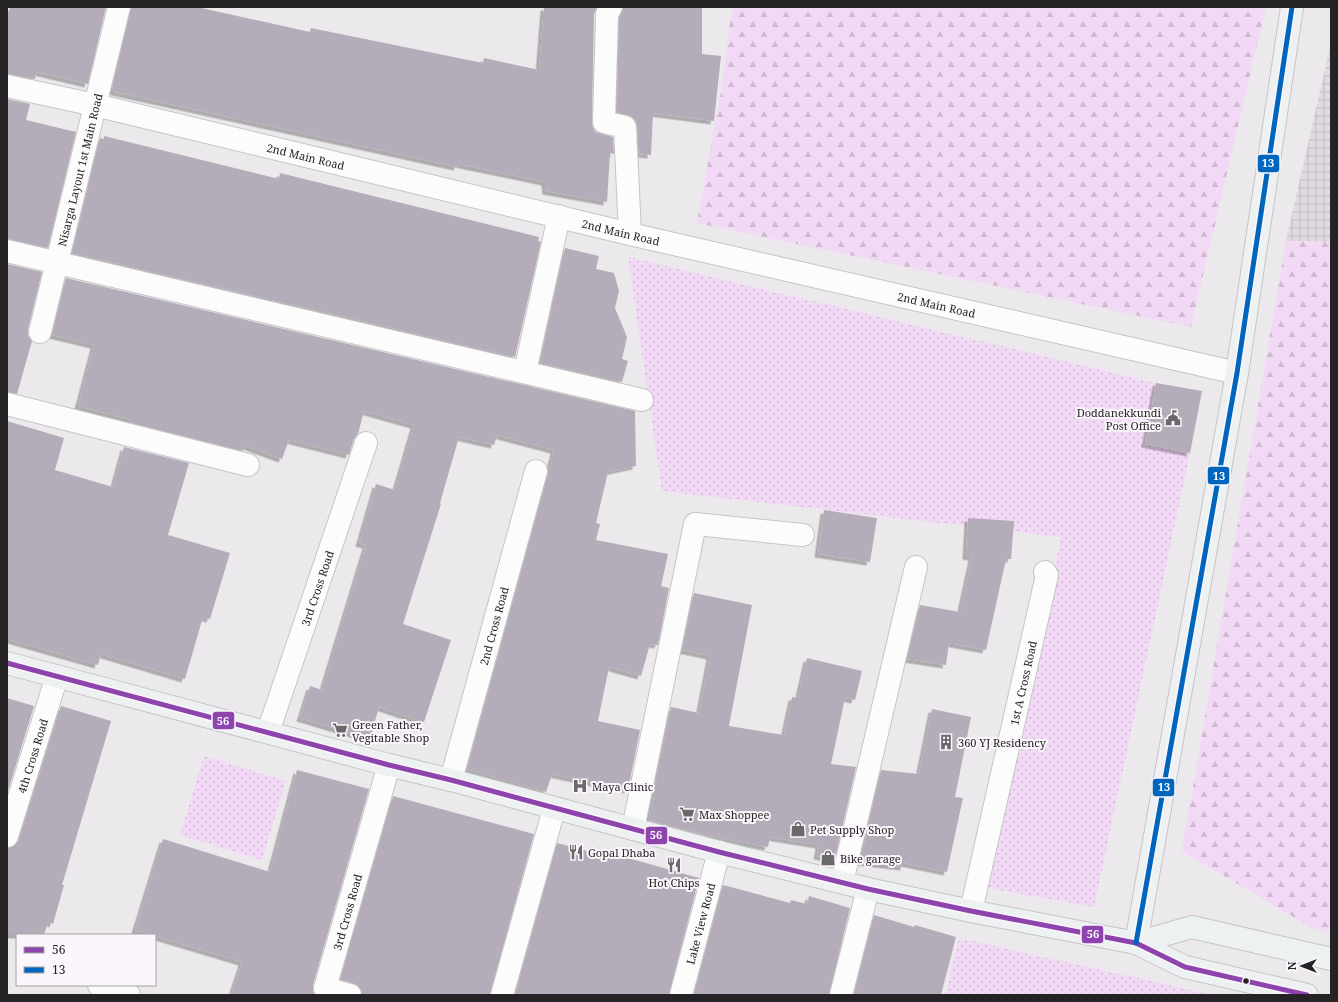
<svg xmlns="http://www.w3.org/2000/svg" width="1338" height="1002" viewBox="0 0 1338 1002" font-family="'Noto Serif',serif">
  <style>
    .industrial { fill: url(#industrial-grid) }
    .grass { fill: url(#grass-dots) }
    .forest { fill: url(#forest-firs) }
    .building { fill: #b4acb9; filter: url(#shadow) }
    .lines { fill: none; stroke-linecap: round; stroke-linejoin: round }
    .street-casing { stroke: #c6c4c6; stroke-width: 24 }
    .secondary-casing { stroke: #c6c4c6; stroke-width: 24 }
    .street { stroke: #fcfcfc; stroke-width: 22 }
    .secondary { stroke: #eef1f1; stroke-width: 22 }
    .bus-1-casing { stroke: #faf6fb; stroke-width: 8 }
    .bus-2-casing { stroke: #faf6fb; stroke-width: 8 }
    .bus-1 { stroke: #8e44ad; stroke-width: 5 }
    .bus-2 { stroke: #0065bd; stroke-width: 5 }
    .bus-dot { fill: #252325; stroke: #faf6fb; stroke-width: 1.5 }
    .labels { text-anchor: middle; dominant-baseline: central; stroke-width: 4; stroke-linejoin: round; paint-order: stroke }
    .street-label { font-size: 11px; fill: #252325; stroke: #faf6fb }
    .poi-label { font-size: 11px; fill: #252325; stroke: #faf6fb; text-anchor: start }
    .line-badge { stroke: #faf6fb; stroke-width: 1.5 }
    .badge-label { font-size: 11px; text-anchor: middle; font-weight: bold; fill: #fff }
  </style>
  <defs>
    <pattern id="industrial-grid" width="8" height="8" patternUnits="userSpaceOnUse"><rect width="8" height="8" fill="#e1dae1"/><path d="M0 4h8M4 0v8" fill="none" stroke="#c1bbc1"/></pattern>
    <pattern id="grass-dots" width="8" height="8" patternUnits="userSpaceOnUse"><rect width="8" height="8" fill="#f2d9f5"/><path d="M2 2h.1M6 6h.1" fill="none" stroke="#cfbad2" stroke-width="1.8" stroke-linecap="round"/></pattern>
    <pattern id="forest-firs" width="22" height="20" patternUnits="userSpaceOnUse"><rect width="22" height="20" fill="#f2d9f5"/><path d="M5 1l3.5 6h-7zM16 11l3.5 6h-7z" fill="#cfbad2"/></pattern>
    <filter id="shadow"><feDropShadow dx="-3.5" dy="3.5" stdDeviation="0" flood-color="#0004"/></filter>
  </defs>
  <rect width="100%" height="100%" fill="#ece9ec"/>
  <path class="industrial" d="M 1331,43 L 1331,242 L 1286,241 Z"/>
  <path class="grass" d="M 628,257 L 1156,383 L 1145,444 L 1190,453 L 1094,907 L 988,888 L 1061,537 L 662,491 Z
    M 204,756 L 286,781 L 262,860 L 180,835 Z
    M 959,938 L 1213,995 L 945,995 Z"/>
  <path class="forest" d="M 732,7 L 1266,7 L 1191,327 L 697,223 L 721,92 Z
    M 1286,241 L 1331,242 L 1331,933 L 1312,928 L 1182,851 Z"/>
  <path class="building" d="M 10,7 L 106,7 L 88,84 L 37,72 L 35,79 L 7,74 L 7,19 Z
    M 131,7 L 197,7 L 310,32 L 311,28 L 483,63 L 484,58 L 539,70 L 544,7 L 597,7 L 594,14 L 592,122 L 593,127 L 596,132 L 613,137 L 614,154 L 610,153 L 607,202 L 546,191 L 545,182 L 458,164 L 457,167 L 115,92 L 112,89 Z
    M 623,7 L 702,7 L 702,54 L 721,56 L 714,121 L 653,113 L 651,155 L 639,154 L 637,126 L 635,119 L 628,115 L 617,112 L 619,17 Z
    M 7,99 L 30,104 L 26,120 L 76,132 L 48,248 L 7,239 Z
    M 104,136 L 279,179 L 280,173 L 539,237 L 538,241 L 541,242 L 515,357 L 72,253 L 100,138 L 104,139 Z
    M 565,248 L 599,256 L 596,269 L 614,273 L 619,291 L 615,308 L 627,337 L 622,359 L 628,361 L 622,382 L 540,363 Z
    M 7,264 L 42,272 L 28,329 L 28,336 L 32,341 L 17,394 L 7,392 Z
    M 66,278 L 635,411 L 636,466 L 608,472 L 596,523 L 600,524 L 596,540 L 668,554 L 661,586 L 669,588 L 658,645 L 650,644 L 641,676 L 609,667 L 598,721 L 640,730 L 628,790 L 552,774 L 546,792 L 467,769 L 539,507 L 540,507 L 554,450 L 497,435 L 494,445 L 459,437 L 440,503 L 441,504 L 403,624 L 451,640 L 424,722 L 379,707 L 370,739 L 300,718 L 310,686 L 322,690 L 366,545 L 359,543 L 376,484 L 395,490 L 414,425 L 364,411 L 358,434 L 354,439 L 349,455 L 289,440 L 282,459 L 244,445 L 243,451 L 131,423 L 132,420 L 78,406 L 94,345 L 52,335 Z
    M 1156,383 L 1202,391 L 1190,453 L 1145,444 Z
    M 7,421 L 64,438 L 55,470 L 113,487 L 124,447 L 189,463 L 168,535 L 230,553 L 210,619 L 203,617 L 185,679 L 101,654 L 98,665 L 7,639 Z
    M 824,510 L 877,518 L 870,562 L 818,554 Z
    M 968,518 L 1014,521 L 1011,559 L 1006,559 L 986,650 L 949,643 L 946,665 L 907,659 L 920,605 L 960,612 L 972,557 L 966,556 Z
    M 694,593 L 752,605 L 729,726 L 784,735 L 792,697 L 798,698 L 807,658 L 862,671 L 855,700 L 845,698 L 831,764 L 856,767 L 835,859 L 817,856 L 819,845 L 770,837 L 768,847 L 705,835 L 649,820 L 654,796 L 653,795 L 671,707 L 699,713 L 710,656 L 682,650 Z
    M 7,698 L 34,706 L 7,794 Z
    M 61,706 L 111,721 L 62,885 L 64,885 L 53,924 L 48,922 L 44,935 L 7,935 L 7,848 L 15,845 L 19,840 Z
    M 932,709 L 971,717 L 955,797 L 963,798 L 947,872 L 904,863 L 904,867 L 860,862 L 881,770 L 919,774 Z
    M 297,770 L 369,789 L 313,985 L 313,991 L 315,995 L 231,995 L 242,962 L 135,930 L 163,839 L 270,872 Z
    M 393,796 L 534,834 L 490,995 L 362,995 L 362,992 L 359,986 L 353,983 L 340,979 Z
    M 557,843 L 599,854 L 600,850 L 699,878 L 669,995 L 515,995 Z
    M 723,885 L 790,903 L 791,900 L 807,904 L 809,896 L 850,908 L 829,995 L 694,995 Z
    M 874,915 L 914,927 L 915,925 L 956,937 L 941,995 L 854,995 Z"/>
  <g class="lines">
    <g class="street-casing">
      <g id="street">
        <path d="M 611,7 L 607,14 L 604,122 L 625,127 L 630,234"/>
        <path id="s1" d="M 7,86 L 95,105 L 630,234 L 1237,373"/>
        <path d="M 7,251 L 642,400"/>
        <path id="s2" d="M 40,332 L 119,7"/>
        <path d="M 525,372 L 559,216"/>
        <path d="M 7,404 L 248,465"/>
        <path id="s3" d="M 268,732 L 366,443"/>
        <path id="s4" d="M 451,780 L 536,471"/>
        <path d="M 633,829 L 695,524 L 803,535"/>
        <path id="s5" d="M 7,836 L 57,676"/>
        <path d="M 842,882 L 916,567"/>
        <path id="s6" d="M 971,911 L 1047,575 L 1045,572"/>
        <path d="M 99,985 L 129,995"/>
        <path id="s7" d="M 350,995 L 325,988 L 389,765"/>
        <path d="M 502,995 L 554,809"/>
        <path id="s8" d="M 681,995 L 719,852"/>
        <path d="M 841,995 L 868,889"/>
      </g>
    </g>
    <g class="secondary-casing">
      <path id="secondary" d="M 7,663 L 389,765 L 451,780 L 719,852 L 868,889 L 971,911 L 1136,943 L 1185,967 L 1307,995
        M 1136,943 L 1237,373 L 1292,7
        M 1136,943 L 1192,927 L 1331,959"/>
    </g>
    <use href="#street" class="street"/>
    <use href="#secondary" class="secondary"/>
    <g class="bus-1-casing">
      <path id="bus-1" d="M 7,663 L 389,765 L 451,780 L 719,852 L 868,889 L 971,911 L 1136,943 L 1185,967 L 1307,995"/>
    </g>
    <g class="bus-2-casing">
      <path id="bus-2" d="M 1136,943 L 1237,373 L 1292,7"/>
    </g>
    <use href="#bus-1" class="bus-1"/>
    <use href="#bus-2" class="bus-2"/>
  </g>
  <defs>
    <g id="civic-bare" transform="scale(1.2)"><path d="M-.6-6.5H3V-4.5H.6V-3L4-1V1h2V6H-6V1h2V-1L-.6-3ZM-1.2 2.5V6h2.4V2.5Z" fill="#6b686b" stroke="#faf6fb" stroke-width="2.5" paint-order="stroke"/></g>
    <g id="supermarket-bare" transform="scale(1.2)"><path d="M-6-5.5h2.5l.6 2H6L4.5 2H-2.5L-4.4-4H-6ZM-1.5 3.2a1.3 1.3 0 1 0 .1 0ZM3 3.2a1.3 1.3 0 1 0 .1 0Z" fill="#6b686b" stroke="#faf6fb" stroke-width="2.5" paint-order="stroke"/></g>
    <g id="building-bare" transform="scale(1.2)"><path d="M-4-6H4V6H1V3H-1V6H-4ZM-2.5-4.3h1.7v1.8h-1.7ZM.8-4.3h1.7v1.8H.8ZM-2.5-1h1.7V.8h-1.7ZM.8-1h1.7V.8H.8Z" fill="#6b686b" stroke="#faf6fb" stroke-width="2.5" paint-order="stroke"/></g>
    <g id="hospital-bare" transform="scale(1.2)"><path d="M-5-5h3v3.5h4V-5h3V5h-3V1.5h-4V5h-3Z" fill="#6b686b" stroke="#faf6fb" stroke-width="2.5" paint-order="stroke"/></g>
    <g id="shop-bare" transform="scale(1.2)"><path d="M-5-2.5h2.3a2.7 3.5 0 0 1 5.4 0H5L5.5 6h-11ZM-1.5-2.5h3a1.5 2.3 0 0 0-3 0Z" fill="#6b686b" stroke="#faf6fb" stroke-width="2.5" paint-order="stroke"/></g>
    <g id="restaurant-bare" transform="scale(1.2)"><path d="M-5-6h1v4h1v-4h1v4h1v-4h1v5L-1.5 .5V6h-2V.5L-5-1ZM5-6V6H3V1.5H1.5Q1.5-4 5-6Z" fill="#6b686b" stroke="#faf6fb" stroke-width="2.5" paint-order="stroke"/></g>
  </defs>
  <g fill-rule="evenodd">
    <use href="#civic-bare" x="1173" y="418"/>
    <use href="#supermarket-bare" x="340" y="730"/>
    <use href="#building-bare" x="946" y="742"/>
    <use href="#hospital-bare" x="580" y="786"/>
    <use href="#supermarket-bare" x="687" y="814"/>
    <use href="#shop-bare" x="798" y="829"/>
    <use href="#restaurant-bare" x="576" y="852"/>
    <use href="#shop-bare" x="828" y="858"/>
    <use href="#restaurant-bare" x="674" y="865"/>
  </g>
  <circle class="bus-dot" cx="1246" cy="981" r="3.5"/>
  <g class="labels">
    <g class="street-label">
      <text stroke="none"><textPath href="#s1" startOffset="307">2nd Main Road</textPath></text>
      <text stroke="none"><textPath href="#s2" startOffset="167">Nisarga Layout 1st Main Road</textPath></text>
      <text stroke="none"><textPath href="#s1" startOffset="631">2nd Main Road</textPath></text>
      <text stroke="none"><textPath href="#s1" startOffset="955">2nd Main Road</textPath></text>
      <text stroke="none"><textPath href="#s3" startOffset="152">3rd Cross Road</textPath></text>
      <text stroke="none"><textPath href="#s4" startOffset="160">2nd Cross Road</textPath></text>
      <text stroke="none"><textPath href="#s6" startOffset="234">1st A Cross Road</textPath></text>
      <text stroke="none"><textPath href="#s5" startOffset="84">4th Cross Road</textPath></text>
      <text stroke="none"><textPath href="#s7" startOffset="105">3rd Cross Road</textPath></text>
      <text stroke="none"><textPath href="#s8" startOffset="74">Lake View Road</textPath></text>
    </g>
    <g class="poi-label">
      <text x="1161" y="412" text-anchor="end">Doddanekkundi<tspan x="1161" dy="13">Post Office</tspan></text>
      <text x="352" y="724">Green Father,<tspan x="352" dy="13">Vegitable Shop</tspan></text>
      <text x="958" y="742">360 YJ Residency</text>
      <text x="592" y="786">Maya Clinic</text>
      <text x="699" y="814">Max Shoppee</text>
      <text x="810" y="829">Pet Supply Shop</text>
      <text x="588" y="852">Gopal Dhaba</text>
      <text x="840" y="858">Bike garage</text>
      <text x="674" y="882" text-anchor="middle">Hot Chips</text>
    </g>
  </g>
  <g class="line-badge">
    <rect x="1257" y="154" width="23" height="19" rx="4" fill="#0065bd"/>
    <rect x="1207" y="466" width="23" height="19" rx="4" fill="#0065bd"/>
    <rect x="212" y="711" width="23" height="19" rx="4" fill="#8e44ad"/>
    <rect x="1152" y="778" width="23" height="19" rx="4" fill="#0065bd"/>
    <rect x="645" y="826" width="23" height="19" rx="4" fill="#8e44ad"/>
    <rect x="1081" y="925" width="23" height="19" rx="4" fill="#8e44ad"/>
  </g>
  <g class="badge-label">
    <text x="1268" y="167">13</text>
    <text x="1219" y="480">13</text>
    <text x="223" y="725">56</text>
    <text x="1164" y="791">13</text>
    <text x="656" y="839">56</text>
    <text x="1093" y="938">56</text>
  </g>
  <rect width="1338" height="1002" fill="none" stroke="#252325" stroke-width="16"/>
  <rect x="16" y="934" width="140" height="52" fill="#faf6fb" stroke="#a5a2a5"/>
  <rect x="24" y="947" width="20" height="6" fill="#8e44ad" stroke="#a5a2a5"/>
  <text x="52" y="954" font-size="12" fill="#252325">56</text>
  <rect x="24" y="967" width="20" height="6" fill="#0065bd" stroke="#a5a2a5"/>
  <text x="52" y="974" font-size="12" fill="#252325">13</text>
  <g transform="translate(1302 966) rotate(270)" stroke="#faf6fb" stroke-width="3" paint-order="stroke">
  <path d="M0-3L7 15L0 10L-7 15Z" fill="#252325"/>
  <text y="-6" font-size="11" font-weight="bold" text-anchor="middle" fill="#252325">N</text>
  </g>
</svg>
